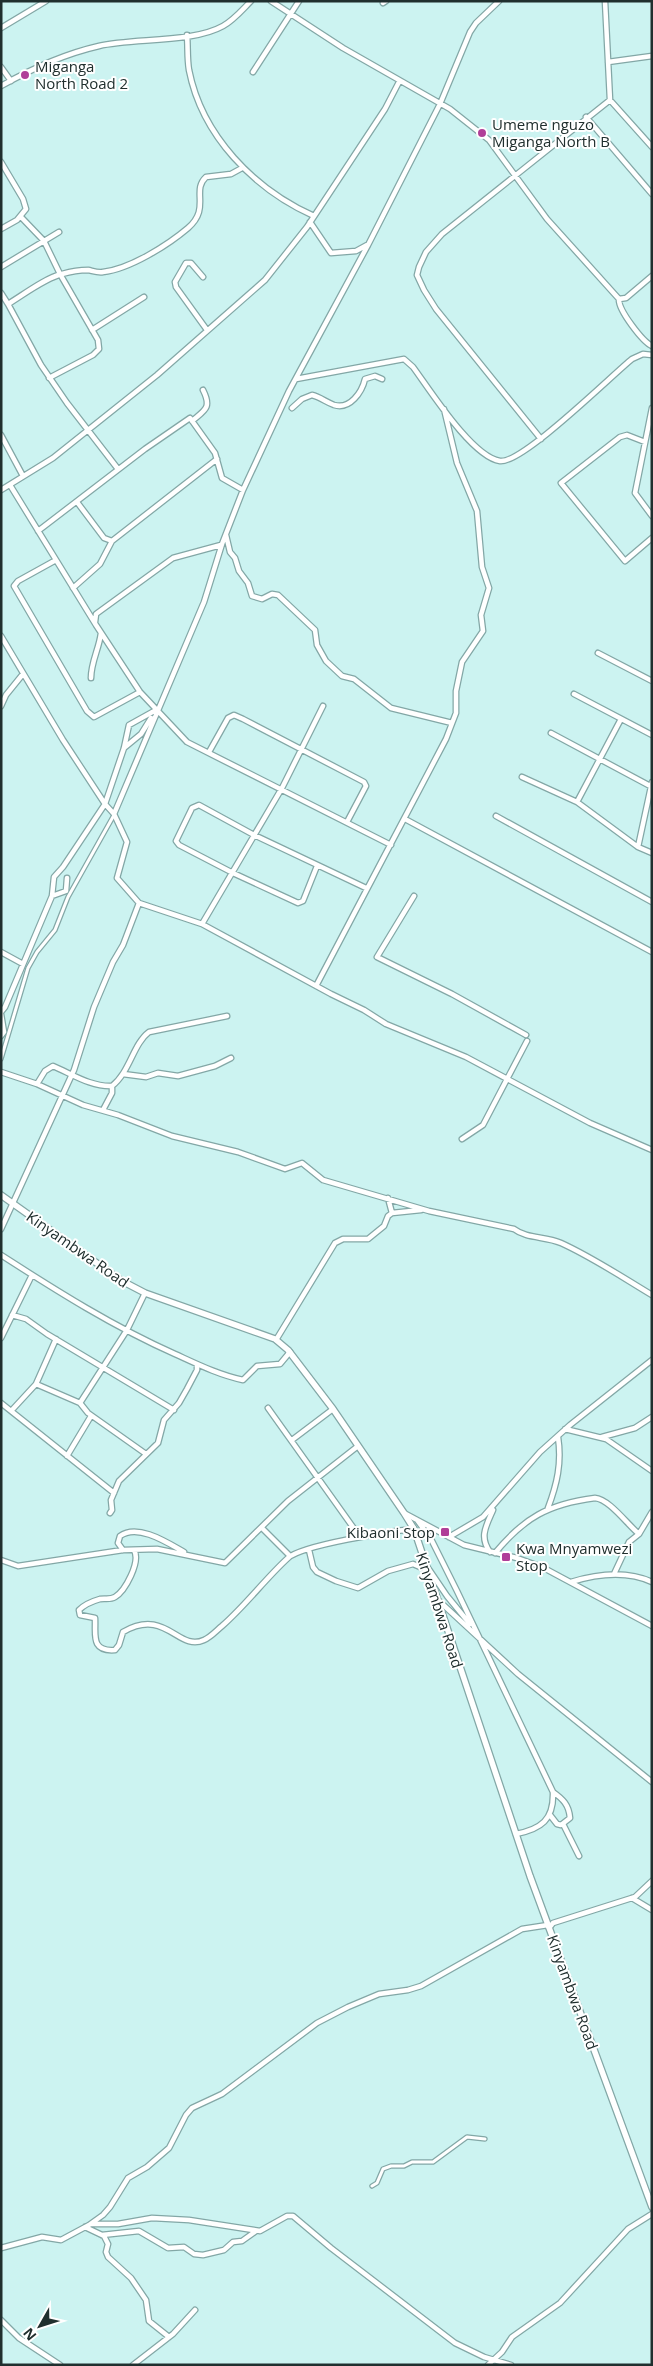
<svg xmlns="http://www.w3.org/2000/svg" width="653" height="2366" viewBox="0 0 653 2366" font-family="'Open Sans',sans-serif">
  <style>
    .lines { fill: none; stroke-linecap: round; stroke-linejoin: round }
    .pedestrian-casing { stroke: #83a7a6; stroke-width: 5.5 }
    .minor-casing { stroke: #83a7a6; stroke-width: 7 }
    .tertiary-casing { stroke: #83a7a6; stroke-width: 8 }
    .pedestrian { stroke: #fff; stroke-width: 3 }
    .minor { stroke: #fff; stroke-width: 4.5 }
    .tertiary { stroke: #fff; stroke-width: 5.5 }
    .poi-dot { fill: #b03e98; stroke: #fff; stroke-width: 2 }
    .labels { text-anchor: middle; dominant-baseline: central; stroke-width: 4; stroke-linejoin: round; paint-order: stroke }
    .poi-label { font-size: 15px; fill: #202f2e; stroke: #fff; text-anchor: start }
    .street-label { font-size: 15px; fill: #202f2e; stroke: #fff }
  </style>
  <rect width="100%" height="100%" fill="#ccf3f1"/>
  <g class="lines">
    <g class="pedestrian-casing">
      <path id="pedestrian" d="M 1,1059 L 28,968 L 37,952 L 55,930 L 68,897 L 114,815
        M 372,2186 L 377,2183 L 383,2169 L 391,2166 L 404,2166 L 412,2162 L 433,2162 L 467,2137 L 485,2139"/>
    </g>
    <g class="minor-casing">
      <path id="minor" d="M 271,1 L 343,48 L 450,109 L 489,140 L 547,219 L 619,299 L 626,298 L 652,276
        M 605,1 L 610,100
        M 383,3 L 386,1
        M 1,28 L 46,1
        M 187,35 C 188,47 187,58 189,70 C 202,136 254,189 314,216
        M 608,62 L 652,56
        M 1,67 L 11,81
        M 253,72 L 299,1
        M 1,86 C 33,68 64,54 99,46 C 134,38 193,43 223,26 C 234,20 242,10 251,1
        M 586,117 L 652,194
        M 1,162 L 23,199 L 26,209 L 17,220 L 1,229
        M 21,217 L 44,241 L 60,274 L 98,340 L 99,349 L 93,355 L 49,378
        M 310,222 L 331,253 L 356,251 L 367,245
        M 1,267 L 59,232
        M 203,277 L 191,263 L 186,263 L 175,282 L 176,287 L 207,330
        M 1,293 L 8,304
        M 619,299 C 618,310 643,342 652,346
        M 92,330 L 144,297
        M 296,379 L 404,359 L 413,367 C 430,390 472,457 500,461 C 522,464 611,376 632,359 L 643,354 L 652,355
        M 292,408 L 302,399 L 312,395 C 320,397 326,402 334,405 C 350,410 362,392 365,379 L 375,376 L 382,379
        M 652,408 L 635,493 L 652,516
        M 192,421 C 205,410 212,408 203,390
        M 1,435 L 23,476
        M 541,439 L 436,309 L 424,290 L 417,275 L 419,267 L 426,252 L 442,234 L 610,100 L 652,147
        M 645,442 L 627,435 L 620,437 L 561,483 L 625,561 L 652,538
        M 118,469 L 67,403 L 41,365 L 8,304 C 23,295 45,278 62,274 C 69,272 81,270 88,270 C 93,271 98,273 103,272 C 130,269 168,245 188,228 C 211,208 191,191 206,177 L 231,174 L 242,168
        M 10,485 L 96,625 L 140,692 L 187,742 L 391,845
        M 1,490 L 53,458 L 157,375 L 265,280 L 307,227 L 385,109 L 399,82
        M 77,502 L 104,538 L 112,541 L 217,459
        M 38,531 L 145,449 L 190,418 L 215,453 L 222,478 L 243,490
        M 226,535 L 230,552 L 235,558 L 239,571 L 248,583 L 252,596 L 262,599 L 272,594 L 278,595 L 315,630 L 317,645 L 326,661 L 342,676 L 354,679 L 391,708 L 452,723
        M 56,560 L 18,581 L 14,586 L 87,711 L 94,717 L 140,692
        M 73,588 L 100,564 L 112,541
        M 95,622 L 96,614 L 173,558 L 221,545
        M 1,636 L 63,740 L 105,804 L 114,814 L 127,842 L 117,878 L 139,903 L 202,924 L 331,994 L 364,1010 L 386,1024 L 466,1057 L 590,1123 L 652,1150
        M 598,653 L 652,681
        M 91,678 C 91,662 99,649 101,633
        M 574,694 L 652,735
        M 1,706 L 6,695 L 23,674
        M 551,733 L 652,787
        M 124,748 L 141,734 L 151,718
        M 209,752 L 228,718 L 234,715 L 243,719 L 364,782 L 366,786 L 347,822
        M 522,777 L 577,802 L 638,847 L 652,853
        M 577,802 L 621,719
        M 114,814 L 204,602 L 222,544 L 243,490 L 289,391 L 368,245 L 440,104 L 470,32 L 476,23 L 499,1
        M 496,816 L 652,902
        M 405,819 L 652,952
        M 638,847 L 652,782
        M 317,866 L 303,901 L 298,903 L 233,873 L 179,845 L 176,841 L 192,808 L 199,805 L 254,835 L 366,888
        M 52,896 L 66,891 L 67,878
        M 414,896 L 377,957 L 452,994 L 526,1035
        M 202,924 L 282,788 L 323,706
        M 1,952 L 23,964
        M 316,986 L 446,739 L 456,713 L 456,691 L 462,662 L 483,631 L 481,615 L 489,588 L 482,567 L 477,511 L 457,463 L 444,409
        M 1,1012 L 5,1007 L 52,896 L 54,877 L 63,867 L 105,804 L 124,748 L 129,725 L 156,710
        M 1,1014 L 4,1032 L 1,1036
        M 1,1072 L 37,1084 L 83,1105 L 118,1115 L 172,1136 L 238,1152 L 285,1169 L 302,1163 L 323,1180 L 429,1211 L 514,1229 C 527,1239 545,1236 561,1243 C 592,1257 622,1277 652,1295
        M 123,1074 L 146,1077 L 158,1073 L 178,1076 L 215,1066 L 231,1058
        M 37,1084 L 45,1071 L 53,1066 C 72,1074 91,1087 112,1086 C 130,1072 133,1044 149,1032 L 227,1016
        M 103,1110 L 112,1093 L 112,1086
        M 462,1139 L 483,1125 L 527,1041
        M 388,1198 L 392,1213
        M 1,1229 L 74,1070 L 94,1007 L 113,962 L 123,945 L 139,903
        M 1,1255 C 57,1291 114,1327 175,1354 C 197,1364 219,1375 243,1380 L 257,1366 L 280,1364 L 290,1352
        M 12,1315 L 26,1319 L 47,1334 L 174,1410
        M 1,1338 L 32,1275
        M 276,1340 L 335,1243 L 343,1239 L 368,1239 L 384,1226 L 388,1216 L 392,1213 L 421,1210
        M 36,1384 L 80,1403 L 88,1413 L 146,1454
        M 1,1403 L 114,1493
        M 80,1403 L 127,1330 L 145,1293
        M 268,1408 L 360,1537
        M 12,1410 L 36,1384 L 56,1339
        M 565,1429 L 606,1439 L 652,1471
        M 602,1437 L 635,1428 L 652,1417
        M 292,1440 L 333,1409
        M 67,1456 L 91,1416
        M 548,1508 C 557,1484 562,1463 558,1437
        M 110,1513 L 112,1510 L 111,1500 L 119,1481 L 158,1443 L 164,1420 L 179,1403 L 187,1389 L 197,1370 L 197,1365
        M 404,1513 L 464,1545 L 517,1558 L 542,1567 L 652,1626
        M 417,1520 L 431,1539 L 457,1591 L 553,1792 C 554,1820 541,1829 516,1834
        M 262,1528 L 290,1556
        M 449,1537 L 483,1517 L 540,1452 L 570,1425 L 652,1360
        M 123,1550 L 118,1543 L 120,1536 C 138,1523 168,1543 184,1552
        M 134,1550 C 141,1562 125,1591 115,1597 C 110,1600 105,1598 100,1599 C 93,1601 84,1605 79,1610 L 80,1615 L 95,1618 C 96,1634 90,1652 115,1650 L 119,1645 L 123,1632 C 166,1607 178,1652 204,1640 C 211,1637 216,1631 222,1626 C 246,1605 265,1579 288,1558 C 302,1545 392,1531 414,1529
        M 309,1550 L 313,1567 L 317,1572 L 336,1581 L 358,1588 L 388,1571 L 413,1564 L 427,1570
        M 490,1552 C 479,1537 486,1526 493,1510
        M 495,1553 C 524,1518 548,1504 595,1498 C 609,1499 627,1524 639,1534
        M 1,1560 L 18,1566 L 123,1550 L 157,1549 L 225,1563 L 288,1501 L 358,1446
        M 428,1568 L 447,1596 L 470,1624
        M 614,1574 L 629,1542 L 639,1534 L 652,1512
        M 571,1582 C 597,1574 626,1570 652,1582
        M 438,1600 L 518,1674 L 652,1782
        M 550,1815 L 557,1824 L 561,1825 L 570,1818 C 569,1805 563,1799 553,1792
        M 563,1824 L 579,1856
        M 632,1898 L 652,1910
        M 549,1928 L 553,1923 L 635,1897 L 652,1881
        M 92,2224 L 118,2224 L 152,2218 L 189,2220 L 260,2231 L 287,2216 L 293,2216 L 331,2248 L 455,2343 L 484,2357 L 511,2365
        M 85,2227 L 104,2236 L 108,2244 L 106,2252 L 108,2257 L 131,2278 L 146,2300 L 149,2321 L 169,2337
        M 102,2235 L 139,2231 L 168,2248 L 184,2247 L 194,2254 L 203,2255 L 224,2250 L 233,2242 L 242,2241 L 256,2231
        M 1,2248 L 42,2237 L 61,2240 L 89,2225 L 103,2215 L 110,2207 L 128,2178 L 147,2167 L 169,2148 L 186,2115 L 192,2108 L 222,2094 L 317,2023 L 348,2007 L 379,1994 L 408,1990 L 421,1986 L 522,1929 L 548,1925
        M 1,2320 L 19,2338 L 60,2365
        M 133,2365 L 173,2334 L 195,2310
        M 488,2365 L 502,2352 L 512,2337 L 560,2303 L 628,2229 L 652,2214"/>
    </g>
    <g class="tertiary-casing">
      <path id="tertiary" d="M 1,1195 L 122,1281 L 145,1293 L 275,1339 L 288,1350 L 333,1409 L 404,1513 L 414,1529 L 530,1876 L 652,2207"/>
    </g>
    <use href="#pedestrian" class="pedestrian"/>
    <use href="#minor" class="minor"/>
    <use href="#tertiary" class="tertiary"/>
  </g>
  <g class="poi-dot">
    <circle cx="25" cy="75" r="5"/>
    <circle cx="482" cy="133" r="5"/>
    <rect x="440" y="1527" width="10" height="10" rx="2.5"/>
    <rect x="501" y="1552" width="10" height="10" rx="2.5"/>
  </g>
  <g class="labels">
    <g class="poi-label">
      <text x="35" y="66">Miganga<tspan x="35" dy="17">North Road 2</tspan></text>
      <text x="492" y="124">Umeme nguzo<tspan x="492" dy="17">Miganga North B</tspan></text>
      <text x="435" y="1532" text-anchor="end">Kibaoni Stop</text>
      <text x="516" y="1548">Kwa Mnyamwezi<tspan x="516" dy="17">Stop</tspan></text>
    </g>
    <g class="street-label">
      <text transform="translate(78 1249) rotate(35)">Kinyambwa Road</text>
      <text transform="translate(440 1610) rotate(72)">Kinyambwa Road</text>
      <text transform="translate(573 1992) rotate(70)">Kinyambwa Road</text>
    </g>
  </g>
  <rect width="653" height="2366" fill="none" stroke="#202f2e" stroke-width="5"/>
  <g transform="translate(40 2326) rotate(231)" stroke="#ffffff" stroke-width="4" paint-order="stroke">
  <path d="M0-4L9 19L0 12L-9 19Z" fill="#202f2e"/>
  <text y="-8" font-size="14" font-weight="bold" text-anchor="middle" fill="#202f2e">N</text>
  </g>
</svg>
